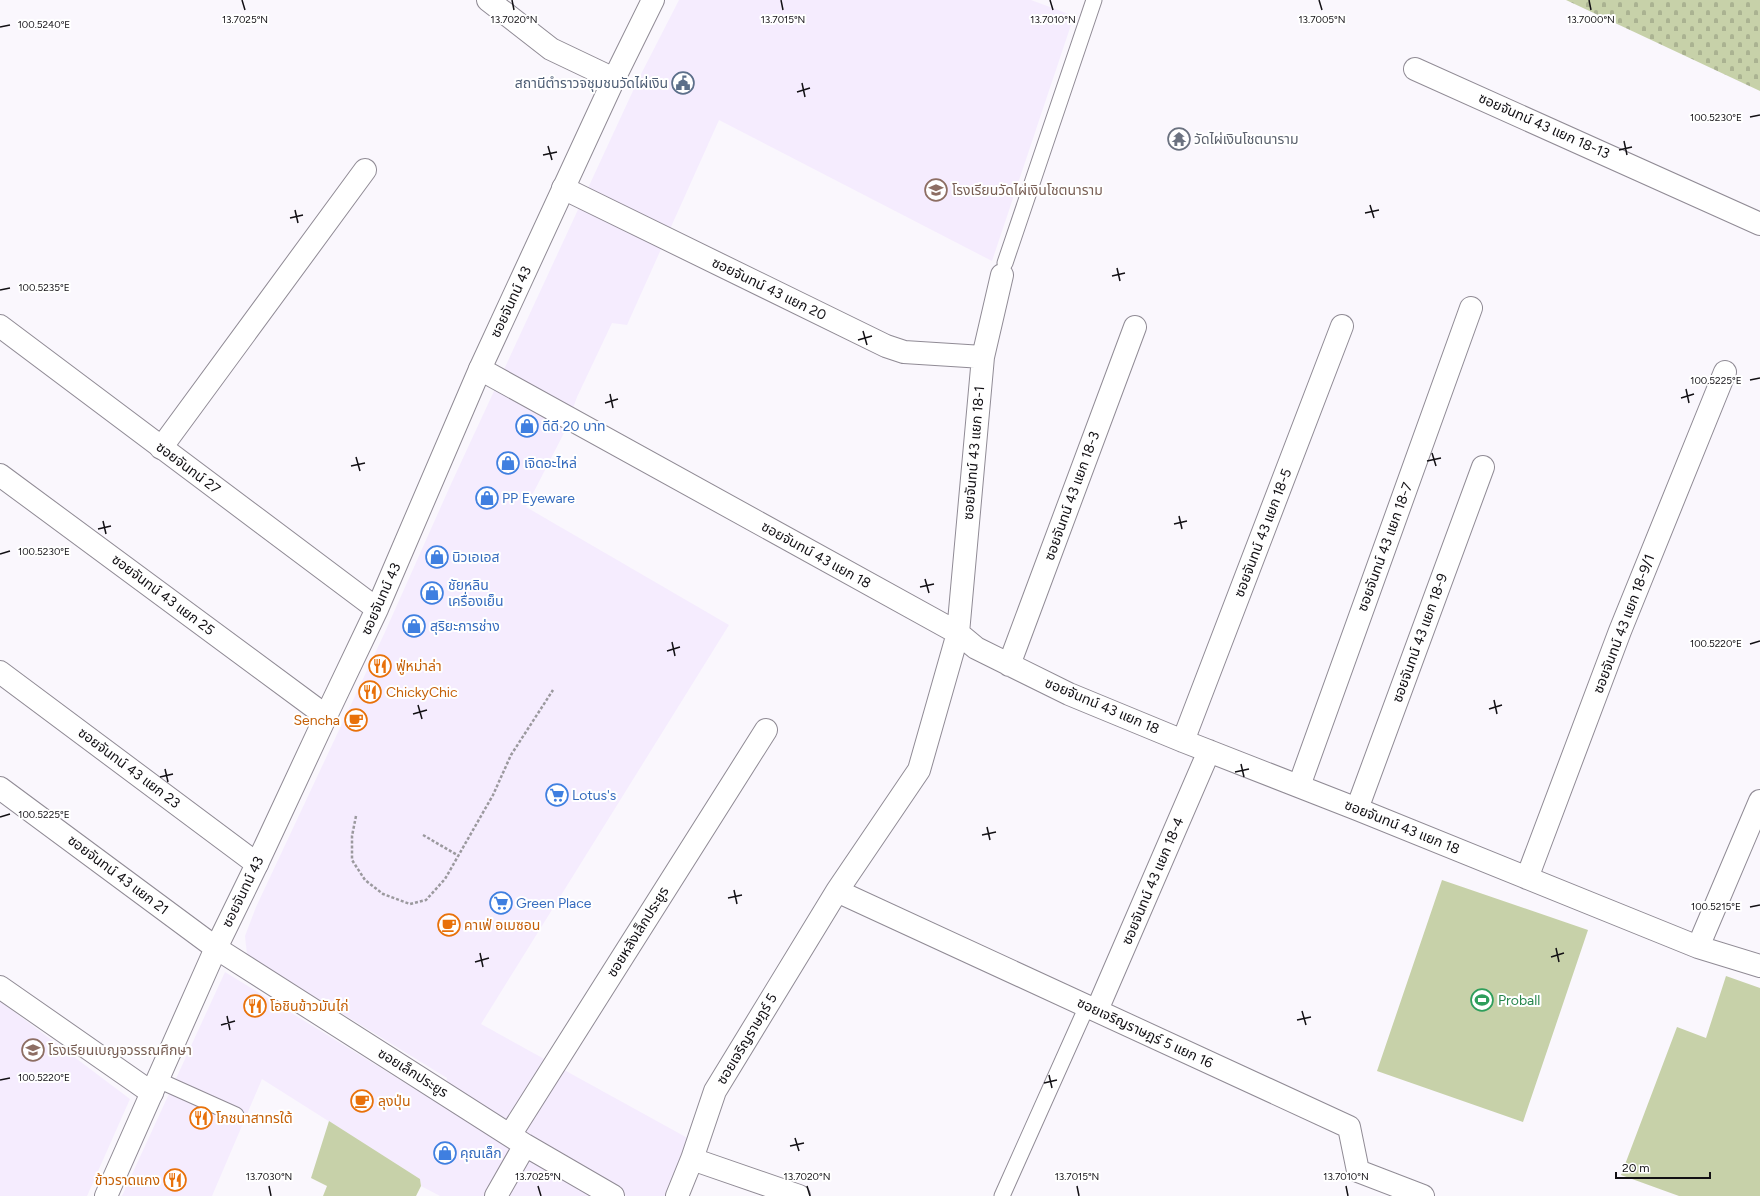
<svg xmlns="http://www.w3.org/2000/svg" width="1760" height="1196" viewBox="0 0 1760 1196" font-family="Figtree,'Noto Sans Thai',sans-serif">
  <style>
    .built { fill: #f5ecfe }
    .cemetery { fill: url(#cemetery-stones) }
    .green { fill: #c7d1a9 }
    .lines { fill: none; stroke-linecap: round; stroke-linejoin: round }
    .service-casing { stroke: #908b95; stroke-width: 17 }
    .minor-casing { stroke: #908b95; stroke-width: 24 }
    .tertiary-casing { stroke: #908b95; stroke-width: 24 }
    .path { stroke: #9b999e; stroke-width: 2.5; stroke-dasharray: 3 2; stroke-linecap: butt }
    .service { stroke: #fff; stroke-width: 15 }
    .minor { stroke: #fff; stroke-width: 22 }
    .tertiary { stroke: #fff; stroke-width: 22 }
    .ticks { fill: none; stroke: #121014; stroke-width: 1.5 }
    .labels { text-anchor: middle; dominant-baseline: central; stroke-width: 4; stroke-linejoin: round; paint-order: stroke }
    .service-label { font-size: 14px; fill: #4e5e75; stroke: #fff; text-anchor: end }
    .street-label { font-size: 14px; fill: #121014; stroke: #fff }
    .worship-label { font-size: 14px; fill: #5b616d; stroke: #fff; text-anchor: start }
    .education-label { font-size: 14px; fill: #785e54; stroke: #fff; text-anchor: start }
    .shop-label { font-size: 14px; fill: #366cbe; stroke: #fff; text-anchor: start }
    .food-label { font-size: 14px; fill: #c56008; stroke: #fff; text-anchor: start }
    .leisure-label { font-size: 14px; fill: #27864d; stroke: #fff; text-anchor: start }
    .ticks-label { font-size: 10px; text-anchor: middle; fill: #121014; stroke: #fff; stroke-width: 4; stroke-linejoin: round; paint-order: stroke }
  </style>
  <defs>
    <pattern id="cemetery-stones" width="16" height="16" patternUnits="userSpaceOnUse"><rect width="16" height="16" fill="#c7d1a9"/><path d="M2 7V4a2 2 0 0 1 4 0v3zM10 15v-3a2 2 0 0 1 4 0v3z" fill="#aab291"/></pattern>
  </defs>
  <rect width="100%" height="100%" fill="#faf7fd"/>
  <path class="built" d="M 679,0 L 1031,0 L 1074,16 L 992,261 L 719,120 L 627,325 L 612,323 L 577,397 L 564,433 L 526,507 L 729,625 L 481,1024 L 693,1141 L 669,1196 L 627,1196 L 446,1085 L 447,1078 L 247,955 L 245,936 L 256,907 L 385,632 L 451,484 L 638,80 Z
    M 225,972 L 509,1147 L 596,1196 L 440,1196 L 421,1186 L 420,1179 L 262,1079 L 212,1196 L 122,1196 Z
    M 0,1001 L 130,1099 L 87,1196 L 0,1196 Z"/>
  <path class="cemetery" d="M 1566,0 L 1760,0 L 1760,91 Z"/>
  <path class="green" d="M 1442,880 L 1588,930 L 1523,1122 L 1377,1071 Z
    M 1726,976 L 1760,988 L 1760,1196 L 1679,1196 L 1621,1175 L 1677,1027 L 1706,1038 Z
    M 329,1121 L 420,1179 L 421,1186 L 416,1196 L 323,1196 L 327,1186 L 311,1178 Z"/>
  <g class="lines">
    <g class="service-casing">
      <path id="service" d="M 1005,263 L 1094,0
        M 158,1080 L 236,1115
        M 1002,1196 L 1087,1006"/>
    </g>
    <g class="minor-casing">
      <path id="minor" d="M 488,0 L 551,49 L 614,79
        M 1415,69 L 1760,224
        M 563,188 L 886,346 L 904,352 L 983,357
        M 480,369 L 958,633 L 976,648 L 1069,694 L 1183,741 L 1357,809 L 1698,947 L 1760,966
        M 161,448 L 365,170
        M 0,475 L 326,716
        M 1009,665 L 1135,327
        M 0,672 L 257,864
        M 1183,741 L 1342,326
        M 1299,786 L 1471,308
        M 0,788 L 216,948 L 525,1145 L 613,1196
        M 1357,809 L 1483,467
        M 1527,878 L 1620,631 L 1725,372
        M 837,891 L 1349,1127 L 1358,1171 L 1423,1196
        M 1698,947 L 1760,801
        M 0,987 L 152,1093
        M 1097,1010 L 1209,751
        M 510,1135 L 766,730
        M 692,1159 L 799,1196
        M 496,1196 L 525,1145
        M 677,1196 L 692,1159 L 715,1091 L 837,891 L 919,770 L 958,633 L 983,357 L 1002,275"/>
    </g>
    <g class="tertiary-casing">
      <path id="tertiary" d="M 0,326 L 377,609
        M 106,1196 L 216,948 L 257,864 L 326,716 L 377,609 L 480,369 L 614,79 L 653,0"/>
    </g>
    <path class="path" d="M 356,816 L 352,836 L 352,860 L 365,880 L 383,894 L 410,904 L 426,900 L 445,879 L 493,795 L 511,755 L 553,690
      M 423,835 L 459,856"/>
    <use href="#service" class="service"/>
    <use href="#minor" class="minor"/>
    <use href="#tertiary" class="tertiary"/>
  </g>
  <path class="ticks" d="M 242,0 L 245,10M 512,0 L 514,10M 781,0 L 783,10M 1050,0 L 1053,10M 1319,0 L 1322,10M 1589,0 L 1591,10M 0,27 L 10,25M 802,83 L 805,97M 797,92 L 810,88M 1750,117 L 1760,115M 1624,141 L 1627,155M 548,146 L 552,160M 1619,150 L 1632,147M 543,155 L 557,152M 1370,205 L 1374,218M 295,210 L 298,223M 1365,213 L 1379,210M 290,218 L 303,215M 1117,268 L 1120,281M 1112,276 L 1125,273M 0,290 L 10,288M 863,331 L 867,345M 858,340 L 872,336M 1750,380 L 1760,378M 1686,389 L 1689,403M 610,394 L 613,408M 1681,398 L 1694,394M 605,403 L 618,399M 1432,453 L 1436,466M 356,457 L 360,471M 1427,461 L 1441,458M 351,466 L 365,463M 1179,516 L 1182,529M 103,521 L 106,534M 1174,524 L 1187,521M 98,529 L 111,526M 0,554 L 10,551M 925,579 L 929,593M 920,587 L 934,584M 672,642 L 675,656M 1750,644 L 1760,641M 667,651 L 680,647M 1494,700 L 1497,714M 418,705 L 422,719M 1489,709 L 1502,705M 413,714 L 427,710M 1241,764 L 1244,777M 165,769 L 168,782M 1235,772 L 1249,769M 160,777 L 173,774M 0,817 L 10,814M 987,827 L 990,840M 982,835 L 996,832M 734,890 L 737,904M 728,898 L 742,895M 1750,907 L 1760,905M 1556,948 L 1559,962M 480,953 L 483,967M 1551,957 L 1564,953M 475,962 L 489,958M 1302,1011 L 1306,1025M 227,1016 L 230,1030M 1297,1020 L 1311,1017M 221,1025 L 235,1021M 1049,1075 L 1052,1088M 0,1080 L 10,1078M 1044,1083 L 1057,1080M 795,1138 L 799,1151M 790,1146 L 804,1143M 269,1186 L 271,1196M 538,1186 L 541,1196M 807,1186 L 810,1196M 1077,1186 L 1079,1196M 1346,1186 L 1348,1196"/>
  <defs>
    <g id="civic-ring" transform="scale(1.15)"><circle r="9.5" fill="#fff" stroke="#5c6f8a" stroke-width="1.5"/><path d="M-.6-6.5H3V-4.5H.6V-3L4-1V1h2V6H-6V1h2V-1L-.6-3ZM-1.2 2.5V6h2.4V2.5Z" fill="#5c6f8a"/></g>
    <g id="temple-ring" transform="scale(1.15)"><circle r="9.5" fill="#fff" stroke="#6b7280" stroke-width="1.5"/><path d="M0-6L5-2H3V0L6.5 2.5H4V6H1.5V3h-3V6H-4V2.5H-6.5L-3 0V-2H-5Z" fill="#6b7280"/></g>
    <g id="school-ring" transform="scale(1.15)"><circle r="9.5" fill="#fff" stroke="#8d6e63" stroke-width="1.5"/><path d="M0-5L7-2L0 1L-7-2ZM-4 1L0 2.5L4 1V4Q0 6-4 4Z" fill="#8d6e63"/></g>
    <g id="shop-ring" transform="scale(1.15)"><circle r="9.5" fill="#fff" stroke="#3f7fe0" stroke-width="1.5"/><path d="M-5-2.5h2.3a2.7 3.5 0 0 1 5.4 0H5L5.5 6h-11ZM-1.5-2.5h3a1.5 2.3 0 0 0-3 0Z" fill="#3f7fe0"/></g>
    <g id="restaurant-ring" transform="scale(1.15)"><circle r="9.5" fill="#fff" stroke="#e8710a" stroke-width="1.5"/><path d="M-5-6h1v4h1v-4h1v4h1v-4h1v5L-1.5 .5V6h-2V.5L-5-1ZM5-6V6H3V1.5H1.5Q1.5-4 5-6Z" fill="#e8710a"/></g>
    <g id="cafe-ring" transform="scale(1.15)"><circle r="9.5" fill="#fff" stroke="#e8710a" stroke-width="1.5"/><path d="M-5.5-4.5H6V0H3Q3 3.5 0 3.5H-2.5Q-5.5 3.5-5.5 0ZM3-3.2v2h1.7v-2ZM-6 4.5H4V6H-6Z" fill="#e8710a"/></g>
    <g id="supermarket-ring" transform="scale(1.15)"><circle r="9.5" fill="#fff" stroke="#3f7fe0" stroke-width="1.5"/><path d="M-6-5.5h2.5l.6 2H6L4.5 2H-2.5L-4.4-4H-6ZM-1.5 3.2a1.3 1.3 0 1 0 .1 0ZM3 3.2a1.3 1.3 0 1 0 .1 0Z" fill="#3f7fe0"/></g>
    <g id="stadium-ring" transform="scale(1.15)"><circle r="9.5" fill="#fff" stroke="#2e9e5b" stroke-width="1.5"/><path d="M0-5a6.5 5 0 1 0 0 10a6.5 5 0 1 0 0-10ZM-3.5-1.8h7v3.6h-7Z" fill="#2e9e5b"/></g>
  </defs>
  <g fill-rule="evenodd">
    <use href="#civic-ring" x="683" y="83"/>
    <use href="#temple-ring" x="1179" y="139"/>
    <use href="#school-ring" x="936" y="190"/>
    <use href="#shop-ring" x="527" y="426"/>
    <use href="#shop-ring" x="508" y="463"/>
    <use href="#shop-ring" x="487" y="498"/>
    <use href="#shop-ring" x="437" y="557"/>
    <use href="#shop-ring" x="432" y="593"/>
    <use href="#shop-ring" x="414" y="626"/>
    <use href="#restaurant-ring" x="380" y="666"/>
    <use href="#restaurant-ring" x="370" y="692"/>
    <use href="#cafe-ring" x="356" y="720"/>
    <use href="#supermarket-ring" x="557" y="795"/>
    <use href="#supermarket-ring" x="501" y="903"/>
    <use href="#cafe-ring" x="449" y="925"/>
    <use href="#stadium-ring" x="1482" y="1000"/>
    <use href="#restaurant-ring" x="255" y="1006"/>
    <use href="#school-ring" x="33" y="1050"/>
    <use href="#cafe-ring" x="362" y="1101"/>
    <use href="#restaurant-ring" x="201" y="1118"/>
    <use href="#shop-ring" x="445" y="1153"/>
    <use href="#restaurant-ring" x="175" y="1180"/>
  </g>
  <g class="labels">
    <g class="service-label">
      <text x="668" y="83">สถานีตำราวจชุมชนวัดไผ่เงิน</text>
    </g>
    <g class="street-label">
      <text transform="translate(1544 126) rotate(24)">ซอยจันทน์ 43 แยก 18-13</text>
      <text transform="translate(769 289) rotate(26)">ซอยจันทน์ 43 แยก 20</text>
      <text transform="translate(511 302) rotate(-65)">ซอยจันทน์ 43</text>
      <text transform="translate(974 453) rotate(-85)">ซอยจันทน์ 43 แยก 18-1</text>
      <text transform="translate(188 468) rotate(37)">ซอยจันทน์ 27</text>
      <text transform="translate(1072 496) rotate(-70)">ซอยจันทน์ 43 แยก 18-3</text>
      <text transform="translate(1263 533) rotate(-69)">ซอยจันทน์ 43 แยก 18-5</text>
      <text transform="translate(1385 547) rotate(-70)">ซอยจันทน์ 43 แยก 18-7</text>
      <text transform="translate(816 555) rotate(29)">ซอยจันทน์ 43 แยก 18</text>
      <text transform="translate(163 595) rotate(37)">ซอยจันทน์ 43 แยก 25</text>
      <text transform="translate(381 599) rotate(-66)">ซอยจันทน์ 43</text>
      <text transform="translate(1624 624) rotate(-69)">ซอยจันทน์ 43 แยก 18-9/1</text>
      <text transform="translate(1420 638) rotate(-70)">ซอยจันทน์ 43 แยก 18-9</text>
      <text transform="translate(1102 706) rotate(23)">ซอยจันทน์ 43 แยก 18</text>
      <text transform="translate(129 768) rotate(37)">ซอยจันทน์ 43 แยก 23</text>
      <text transform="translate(1402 827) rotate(22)">ซอยจันทน์ 43 แยก 18</text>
      <text transform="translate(118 875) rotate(37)">ซอยจันทน์ 43 แยก 21</text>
      <text transform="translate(1153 881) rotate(-67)">ซอยจันทน์ 43 แยก 18-4</text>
      <text transform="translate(243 892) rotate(-64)">ซอยจันทน์ 43</text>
      <text transform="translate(638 932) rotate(-58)">ซอยหลังเล็กประยูร</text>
      <text transform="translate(1145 1033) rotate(25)">ซอยเจริญราษฎร์ 5 แยก 16</text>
      <text transform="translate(747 1039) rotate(-59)">ซอยเจริญราษฎร์ 5</text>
      <text transform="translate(413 1073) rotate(32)">ซอยเล็กประยูร</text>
    </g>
    <g class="worship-label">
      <text x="1194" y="139">วัดไผ่เงินโชตนาราม</text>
    </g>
    <g class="education-label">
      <text x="952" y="190">โรงเรียนวัดไผ่เงินโชตนาราม</text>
      <text x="48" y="1050">โรงเรียนเบญจวรรณศึกษา</text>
    </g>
    <g class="shop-label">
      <text x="542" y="426">ดีดี 20 บาท</text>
      <text x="524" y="463">เจิดอะไหล่</text>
      <text x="502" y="498">PP Eyeware</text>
      <text x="452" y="557">นิวเอเอส</text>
      <text x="448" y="585">ชัยหลิน<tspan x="448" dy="16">เครื่องเย็น</tspan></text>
      <text x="430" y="626">สุริยะการช่าง</text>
      <text x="572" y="795">Lotus's</text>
      <text x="516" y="903">Green Place</text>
      <text x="460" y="1153">คุณเล็ก</text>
    </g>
    <g class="food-label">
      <text x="396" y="666">ฟู่หม่าล่า</text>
      <text x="386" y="692">ChickyChic</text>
      <text x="340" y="720" text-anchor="end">Sencha</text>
      <text x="464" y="925">คาเฟ่ อเมซอน</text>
      <text x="270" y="1006">โอชินข้าวมันไก่</text>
      <text x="378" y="1101">ลุงปุ่น</text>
      <text x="216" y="1118">โภชนาสาทรใต้</text>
      <text x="160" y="1180" text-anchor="end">ข้าวราดแกง</text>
    </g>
    <g class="leisure-label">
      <text x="1498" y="1000">Proball</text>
    </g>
  </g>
  <g class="ticks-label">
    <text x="245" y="23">13.7025°N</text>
    <text x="514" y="23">13.7020°N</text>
    <text x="783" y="23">13.7015°N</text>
    <text x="1053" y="23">13.7010°N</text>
    <text x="1322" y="23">13.7005°N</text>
    <text x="1591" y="23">13.7000°N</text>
    <text x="44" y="28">100.5240°E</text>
    <text x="1716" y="121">100.5230°E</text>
    <text x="44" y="291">100.5235°E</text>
    <text x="1716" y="384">100.5225°E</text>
    <text x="44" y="555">100.5230°E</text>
    <text x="1716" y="647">100.5220°E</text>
    <text x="44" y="818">100.5225°E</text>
    <text x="1716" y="910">100.5215°E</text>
    <text x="44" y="1081">100.5220°E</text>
    <text x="269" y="1180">13.7030°N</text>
    <text x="538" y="1180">13.7025°N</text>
    <text x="807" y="1180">13.7020°N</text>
    <text x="1077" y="1180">13.7015°N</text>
    <text x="1346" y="1180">13.7010°N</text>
  </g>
  <path d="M1616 1172v6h94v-6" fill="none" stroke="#121014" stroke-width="2"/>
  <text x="1622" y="1172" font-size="12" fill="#121014" stroke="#ffffff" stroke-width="3" paint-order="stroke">20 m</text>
</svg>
